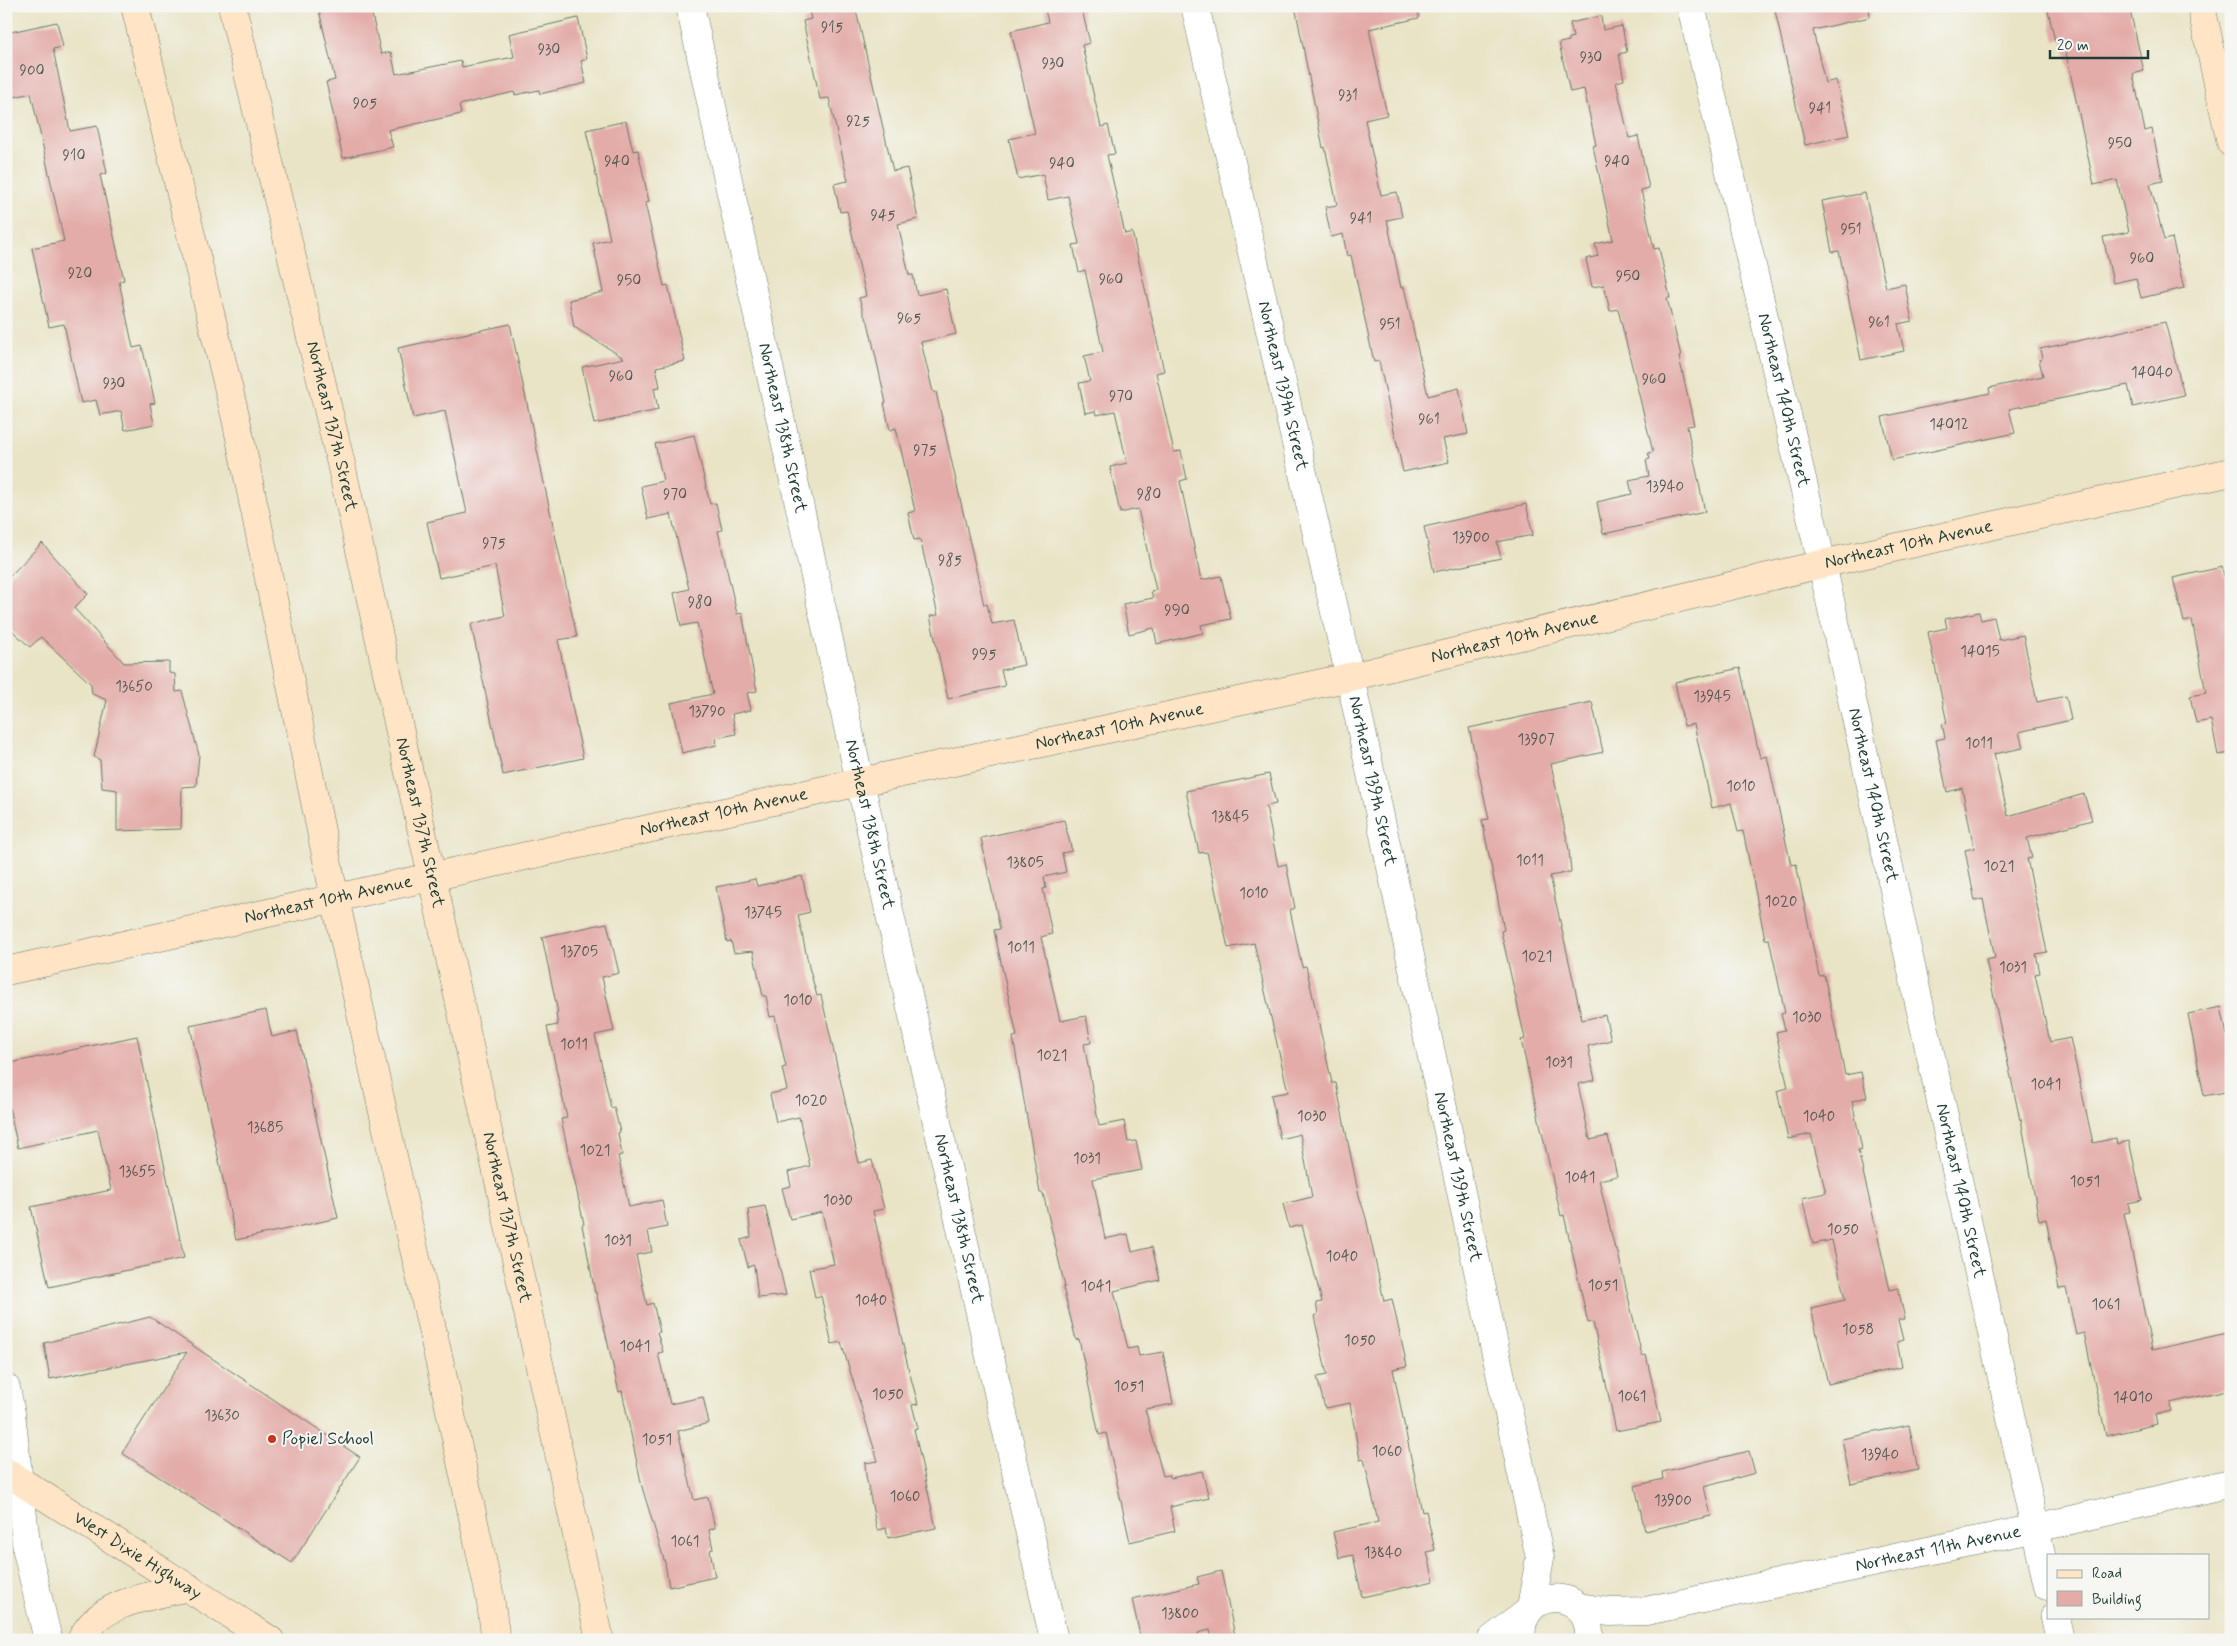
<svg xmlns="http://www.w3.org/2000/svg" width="2237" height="1646" viewBox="0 0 2237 1646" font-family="Mynerve,sans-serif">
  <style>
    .building { fill: #e3aca9 }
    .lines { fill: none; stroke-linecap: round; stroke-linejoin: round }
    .street-casing { stroke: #667767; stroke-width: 29 }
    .secondary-casing { stroke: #667767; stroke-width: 29 }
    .street { stroke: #fff; stroke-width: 28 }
    .secondary { stroke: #ffe4c6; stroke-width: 28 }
    .poi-dot { fill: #c8321e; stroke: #f6f6f2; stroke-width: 2 }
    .labels { text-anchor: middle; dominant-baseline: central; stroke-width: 4; stroke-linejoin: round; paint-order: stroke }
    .number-label { font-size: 15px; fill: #505951 }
    .street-label { font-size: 18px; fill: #1f3d34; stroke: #f6f6f2 }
    .poi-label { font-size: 18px; fill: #1f3d34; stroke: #f6f6f2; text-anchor: start }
  </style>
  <rect width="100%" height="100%" fill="#f6f6f2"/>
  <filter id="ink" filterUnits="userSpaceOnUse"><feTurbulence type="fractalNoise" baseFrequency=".02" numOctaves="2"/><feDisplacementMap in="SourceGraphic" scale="10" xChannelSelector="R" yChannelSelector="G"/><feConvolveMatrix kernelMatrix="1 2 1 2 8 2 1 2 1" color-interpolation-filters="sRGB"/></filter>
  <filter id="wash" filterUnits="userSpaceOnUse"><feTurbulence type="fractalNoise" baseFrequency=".0096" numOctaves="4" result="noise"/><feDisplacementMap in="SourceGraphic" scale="20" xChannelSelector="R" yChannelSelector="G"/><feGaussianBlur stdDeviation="1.12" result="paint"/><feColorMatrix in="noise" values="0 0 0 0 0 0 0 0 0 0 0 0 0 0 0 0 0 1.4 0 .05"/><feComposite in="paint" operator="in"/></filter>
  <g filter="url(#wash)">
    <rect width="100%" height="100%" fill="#e9e4c6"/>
    <g id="blocks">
      <path class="building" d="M 318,6 L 370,6 L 381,54 L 391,52 L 396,74 L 461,61 L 462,67 L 514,57 L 509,34 L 578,18 L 587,59 L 581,61 L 586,83 L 540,94 L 539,90 L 515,95 L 514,92 L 459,105 L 461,114 L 388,130 L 393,147 L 343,158 L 326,82 L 335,80 Z
        M 808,6 L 855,6 L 893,171 L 907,168 L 918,219 L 898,224 L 909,275 L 913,275 L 917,295 L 946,289 L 956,334 L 921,342 L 933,392 L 936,392 L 984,605 L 987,604 L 992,624 L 1014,620 L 1024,665 L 1001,670 L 1005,686 L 948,699 L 930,616 L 938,615 L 920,539 L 914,540 L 908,513 L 915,511 L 896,428 L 890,430 L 884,403 L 886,403 L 868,322 L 864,315 L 859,298 L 866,296 L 847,211 L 840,212 L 834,184 L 848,181 L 829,98 L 820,99 L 803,21 L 811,19 Z
        M 1063,6 L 1081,6 L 1090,43 L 1082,45 L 1101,127 L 1108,125 L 1115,154 L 1107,155 L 1125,234 L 1132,232 L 1164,371 L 1156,373 L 1174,452 L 1181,451 L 1187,479 L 1180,481 L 1201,580 L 1221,576 L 1231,619 L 1201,625 L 1203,633 L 1157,644 L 1154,628 L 1129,634 L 1123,604 L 1153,598 L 1151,591 L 1156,590 L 1138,509 L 1120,513 L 1110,467 L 1127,463 L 1115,411 L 1097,415 L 1096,411 L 1085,413 L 1079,383 L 1090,381 L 1084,356 L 1103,352 L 1085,270 L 1079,272 L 1073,245 L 1079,244 L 1068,196 L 1048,200 L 1043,174 L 1018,179 L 1009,139 L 1035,133 L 1011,31 L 1048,22 L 1045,10 Z
        M 1295,6 L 1418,6 L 1419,18 L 1369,29 L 1387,115 L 1365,120 L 1381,195 L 1397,192 L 1402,217 L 1387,220 L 1401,288 L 1404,287 L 1428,396 L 1459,388 L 1468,434 L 1443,439 L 1449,462 L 1403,472 L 1379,361 L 1374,362 L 1351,255 L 1347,256 L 1343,234 L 1331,237 L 1325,207 L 1337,205 L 1325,147 L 1323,148 Z
        M 1774,6 L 1869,6 L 1870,17 L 1813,30 L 1825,83 L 1836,80 L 1849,135 L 1805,145 Z
        M 2047,6 L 2129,6 L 2144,71 L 2133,74 L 2145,131 L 2152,129 L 2163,181 L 2150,184 L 2164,240 L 2172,238 L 2184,288 L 2141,298 L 2136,278 L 2113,283 L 2103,237 L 2129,232 L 2117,180 L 2094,185 L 2063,39 L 2055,41 Z
        M 1601,16 L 1603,30 L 1622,26 L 1627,52 L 1619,54 L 1624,80 L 1616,82 L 1629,138 L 1638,136 L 1649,188 L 1641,190 L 1654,249 L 1659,248 L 1670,298 L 1667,298 L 1681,356 L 1679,357 L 1694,425 L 1687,426 L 1705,512 L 1603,534 L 1597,502 L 1632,494 L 1629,480 L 1649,476 L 1646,460 L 1650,459 L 1648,453 L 1653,452 L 1618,309 L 1610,311 L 1604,285 L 1592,287 L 1586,259 L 1598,256 L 1595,244 L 1613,240 L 1593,146 L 1596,145 L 1584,89 L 1570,92 L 1559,43 L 1569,41 L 1569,38 L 1573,37 L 1570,23 Z
        M 57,22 L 63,47 L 53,49 L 70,131 L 97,126 L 107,173 L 100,175 L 124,280 L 119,281 L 133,348 L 142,346 L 155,403 L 150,404 L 154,424 L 125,430 L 121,411 L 100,415 L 96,400 L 81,403 L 64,324 L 49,327 L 32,248 L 64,241 L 31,93 L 6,99 L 6,33 Z
        M 626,121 L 633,151 L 638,150 L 649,202 L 645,203 L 664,286 L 668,285 L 685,361 L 656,367 L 660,387 L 654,388 L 658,410 L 594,424 L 582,367 L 624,358 L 574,327 L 569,300 L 603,292 L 593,243 L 610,239 L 586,130 Z
        M 1865,193 L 1886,288 L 1905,284 L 1912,321 L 1898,324 L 1904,351 L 1861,360 L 1839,251 L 1832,252 L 1822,201 Z
        M 2165,322 L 2184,395 L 2133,407 L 2128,385 L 2009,409 L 2015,433 L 1892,460 L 1882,417 L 1990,393 L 1989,388 L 2043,376 L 2039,360 L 2042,359 L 2040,349 Z
        M 510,324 L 577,637 L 558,640 L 583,758 L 503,775 L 471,624 L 505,616 L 495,566 L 439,578 L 427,522 L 467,513 L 445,411 L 413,418 L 398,348 Z
        M 694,435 L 710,504 L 716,503 L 722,530 L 718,531 L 737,614 L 742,613 L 757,691 L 747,693 L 751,710 L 732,714 L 736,734 L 716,738 L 717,745 L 682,753 L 671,703 L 713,694 L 697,623 L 681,626 L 674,593 L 689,589 L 671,514 L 648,519 L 641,486 L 663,481 L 655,444 Z
        M 1526,504 L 1533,535 L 1497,542 L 1501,558 L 1434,572 L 1424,527 Z
        M 42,543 L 88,594 L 74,608 L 124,663 L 169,662 L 169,673 L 175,674 L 176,692 L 182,691 L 199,755 L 196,786 L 182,787 L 181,829 L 117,831 L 117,790 L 102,788 L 100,760 L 94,757 L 107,700 L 92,694 L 91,684 L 41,637 L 30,647 L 6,625 L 6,580 Z
        M 2222,567 L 2224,576 L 2231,574 L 2231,753 L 2218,755 L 2211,720 L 2196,723 L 2190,696 L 2206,693 L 2192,620 L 2184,622 L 2173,578 Z
        M 1979,612 L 1981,620 L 1994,617 L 1999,640 L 2023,635 L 2037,702 L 2066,696 L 2071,720 L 2019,732 L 2023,748 L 1994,754 L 2008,816 L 2084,794 L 2092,820 L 2027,838 L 2032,858 L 2027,859 L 2047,952 L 2036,954 L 2040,973 L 2035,974 L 2050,1042 L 2070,1038 L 2093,1143 L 2116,1138 L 2117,1144 L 2129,1141 L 2142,1200 L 2128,1203 L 2130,1212 L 2124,1213 L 2152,1350 L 2231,1332 L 2231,1389 L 2170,1403 L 2171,1411 L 2155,1415 L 2157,1424 L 2106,1436 L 2084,1333 L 2076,1335 L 2066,1288 L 2059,1289 L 2046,1219 L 2039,1221 L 2021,1119 L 2020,1120 L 1986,960 L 1995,958 L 1983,899 L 1975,901 L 1965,850 L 1974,848 L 1962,788 L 1947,792 L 1936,740 L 1945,738 L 1942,724 L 1947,723 L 1928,632 L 1947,628 L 1945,619 Z
        M 1740,668 L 1760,758 L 1767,756 L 1791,865 L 1796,864 L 1819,976 L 1824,975 L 1845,1075 L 1861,1072 L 1867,1097 L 1852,1101 L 1862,1149 L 1858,1150 L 1890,1290 L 1898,1288 L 1905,1319 L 1898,1320 L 1903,1340 L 1897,1342 L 1902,1367 L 1828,1384 L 1811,1308 L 1845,1300 L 1832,1240 L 1813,1244 L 1802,1198 L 1826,1193 L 1811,1134 L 1788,1139 L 1777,1091 L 1788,1088 L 1776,1032 L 1785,1030 L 1781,1014 L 1785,1013 L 1769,939 L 1765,939 L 1743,831 L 1738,832 L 1731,803 L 1712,808 L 1694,724 L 1684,726 L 1675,682 Z
        M 1592,702 L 1603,752 L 1551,764 L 1569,850 L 1571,872 L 1550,876 L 1582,1020 L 1605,1015 L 1611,1040 L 1588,1046 L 1595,1080 L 1578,1084 L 1590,1140 L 1608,1136 L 1617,1176 L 1599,1180 L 1615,1249 L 1617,1249 L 1642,1356 L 1646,1355 L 1661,1422 L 1616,1431 L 1593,1322 L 1588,1323 L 1564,1215 L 1561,1216 L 1521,1040 L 1525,1039 L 1501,931 L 1504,930 L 1482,820 L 1489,819 L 1469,728 Z
        M 1269,774 L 1276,804 L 1266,806 L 1278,866 L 1286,864 L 1295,908 L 1290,910 L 1302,967 L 1306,966 L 1332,1083 L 1336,1083 L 1358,1192 L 1366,1218 L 1384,1301 L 1392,1299 L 1407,1366 L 1393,1369 L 1422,1512 L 1426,1511 L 1435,1550 L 1427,1552 L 1434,1581 L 1362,1597 L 1353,1555 L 1339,1558 L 1333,1532 L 1378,1522 L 1364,1459 L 1360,1460 L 1350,1403 L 1325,1408 L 1317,1377 L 1327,1375 L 1314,1316 L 1318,1314 L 1316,1303 L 1322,1302 L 1302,1225 L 1289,1228 L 1283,1204 L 1312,1197 L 1300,1134 L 1280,1139 L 1271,1095 L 1288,1092 L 1254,943 L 1228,948 L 1207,852 L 1199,853 L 1186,791 Z
        M 1064,820 L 1072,851 L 1062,853 L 1066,872 L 1044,877 L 1046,888 L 1043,889 L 1052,934 L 1041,937 L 1060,1021 L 1086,1016 L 1091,1043 L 1084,1044 L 1099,1126 L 1124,1121 L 1128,1142 L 1136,1141 L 1142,1170 L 1093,1179 L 1105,1239 L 1128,1234 L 1132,1252 L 1152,1247 L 1160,1280 L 1114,1291 L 1128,1349 L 1137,1347 L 1139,1356 L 1163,1352 L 1173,1404 L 1145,1409 L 1163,1476 L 1169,1475 L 1171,1478 L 1202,1471 L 1209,1498 L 1170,1507 L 1175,1531 L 1130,1542 L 1106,1433 L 1099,1435 L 1079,1339 L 1076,1340 L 1063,1287 L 1065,1287 L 1043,1193 L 1040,1193 L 1013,1037 L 1017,1036 L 994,930 L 1000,929 L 981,838 Z
        M 802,876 L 810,912 L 798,915 L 809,967 L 817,996 L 821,995 L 859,1163 L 872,1160 L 884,1209 L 873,1211 L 908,1367 L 918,1404 L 912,1405 L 918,1428 L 914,1429 L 936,1528 L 888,1538 L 886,1528 L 877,1530 L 866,1476 L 865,1463 L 878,1461 L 841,1342 L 832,1344 L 821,1296 L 815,1297 L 809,1269 L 834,1264 L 822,1212 L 790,1219 L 782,1188 L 791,1186 L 788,1172 L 810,1166 L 799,1117 L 776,1122 L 770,1094 L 787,1090 L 782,1068 L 786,1067 L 775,1016 L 770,1017 L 766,996 L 763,996 L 753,951 L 734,953 L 731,941 L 727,942 L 716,887 L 755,879 L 757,886 Z
        M 607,923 L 619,973 L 602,977 L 614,1031 L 595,1035 L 611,1108 L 614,1107 L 620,1132 L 618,1133 L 622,1155 L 618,1156 L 629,1207 L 662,1200 L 667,1227 L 648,1231 L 652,1252 L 636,1255 L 647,1305 L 653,1303 L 660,1332 L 657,1332 L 663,1352 L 658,1353 L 670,1404 L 703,1397 L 709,1423 L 678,1431 L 694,1500 L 708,1497 L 715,1528 L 709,1530 L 713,1549 L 710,1550 L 715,1577 L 669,1587 L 665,1563 L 642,1487 L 622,1391 L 619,1392 L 596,1292 L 595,1293 L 582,1225 L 584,1224 L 561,1119 L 567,1118 L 547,1027 L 558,1025 L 556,1014 L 558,1013 L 542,937 Z
        M 2221,1007 L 2227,1035 L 2231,1034 L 2231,1091 L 2204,1096 L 2188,1014 Z
        M 266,1010 L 272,1037 L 297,1031 L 338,1218 L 236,1240 L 190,1026 Z
        M 137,1036 L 184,1258 L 49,1287 L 31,1207 L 111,1190 L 98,1130 L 18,1148 L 6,1094 L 6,1064 Z
        M 765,1206 L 786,1295 L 758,1298 L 754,1265 L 748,1267 L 741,1240 L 751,1237 L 748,1209 Z
        M 150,1317 L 360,1457 L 292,1563 L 122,1453 L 187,1352 L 50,1379 L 44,1343 Z
        M 1909,1425 L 1918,1470 L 1851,1484 L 1842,1439 Z
        M 1749,1451 L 1755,1473 L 1704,1487 L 1711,1516 L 1645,1531 L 1635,1486 L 1663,1479 L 1662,1472 Z
        M 1221,1571 L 1236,1640 L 1212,1640 L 1210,1630 L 1198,1633 L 1199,1637 L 1186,1640 L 1141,1640 L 1132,1599 L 1199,1584 L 1197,1577 Z"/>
    </g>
  </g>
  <g filter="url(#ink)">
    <use href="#blocks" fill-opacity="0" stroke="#667767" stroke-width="1"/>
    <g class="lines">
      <g class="street-casing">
        <g id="street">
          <path id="s1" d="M 690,6 L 860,782 L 1054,1640"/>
          <path id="s2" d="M 1195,6 L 1350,677 L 1540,1558 L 1531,1607"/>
          <path id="s3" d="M 1691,6 L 1822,564 L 2048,1586"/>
          <path d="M 6,1388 L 11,1413 L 27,1551 L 48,1640"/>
          <path id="s4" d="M 1579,1607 L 1609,1612 L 1646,1611 L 2036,1528 L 2231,1483"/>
          <path d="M 2055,1617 L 2060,1640"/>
          <path d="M 1491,1640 L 1528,1612"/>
          <path d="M 1522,1640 C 1515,1586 1593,1583 1589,1640"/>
        </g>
      </g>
      <g class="secondary-casing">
        <g id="secondary">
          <path d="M 135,6 L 236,419 L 335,899 L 442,1373 L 490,1597 L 496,1640"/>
          <path id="s5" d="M 232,6 L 341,464 L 600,1640"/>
          <path d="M 2201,6 L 2231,143"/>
          <path id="s6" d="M 6,971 L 860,782 L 1350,677 L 1822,564 L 2231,472"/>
          <path id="s7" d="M 6,1472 L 270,1640"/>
          <path d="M 81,1640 C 100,1600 150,1597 188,1587"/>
        </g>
      </g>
      <use href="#street" class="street"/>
      <use href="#secondary" class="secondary"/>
    </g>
  </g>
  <circle class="poi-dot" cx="272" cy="1439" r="5"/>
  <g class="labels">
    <g class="number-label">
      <text x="832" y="28">915</text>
      <text x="549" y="50">930</text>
      <text x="1591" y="58">930</text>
      <text x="1053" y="64">930</text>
      <text x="32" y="71">900</text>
      <text x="1348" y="96">931</text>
      <text x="365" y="104">905</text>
      <text x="1820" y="109">941</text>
      <text x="858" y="122">925</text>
      <text x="2120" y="144">950</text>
      <text x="74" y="156">910</text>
      <text x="617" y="162">940</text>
      <text x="1617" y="162">940</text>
      <text x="1062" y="164">940</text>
      <text x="883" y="216">945</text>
      <text x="1361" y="219">941</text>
      <text x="1851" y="230">951</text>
      <text x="2142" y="259">960</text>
      <text x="80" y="274">920</text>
      <text x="1628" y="277">950</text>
      <text x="1111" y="280">960</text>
      <text x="629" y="281">950</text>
      <text x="909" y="319">965</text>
      <text x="1879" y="323">961</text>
      <text x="1390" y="325">951</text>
      <text x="2152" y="373">14040</text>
      <text x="621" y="377">960</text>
      <text x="1654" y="380">960</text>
      <text x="114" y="384">930</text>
      <text x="1121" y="397">970</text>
      <text x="1429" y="420">961</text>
      <text x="1949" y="425">14012</text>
      <text x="925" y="451">975</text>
      <text x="1665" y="487">13940</text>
      <text x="675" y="495">970</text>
      <text x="1149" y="495">980</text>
      <text x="1471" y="538">13900</text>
      <text x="494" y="544">975</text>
      <text x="950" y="561">985</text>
      <text x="700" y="603">980</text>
      <text x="1177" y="611">990</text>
      <text x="1980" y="652">14015</text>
      <text x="984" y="655">995</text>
      <text x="134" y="687">13650</text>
      <text x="1712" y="697">13945</text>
      <text x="707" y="712">13790</text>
      <text x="1536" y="740">13907</text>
      <text x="1979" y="744">1011</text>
      <text x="1741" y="787">1010</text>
      <text x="1230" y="817">13845</text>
      <text x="1530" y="861">1011</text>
      <text x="1025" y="863">13805</text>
      <text x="1999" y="867">1021</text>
      <text x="1254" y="894">1010</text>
      <text x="1781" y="902">1020</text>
      <text x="763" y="913">13745</text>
      <text x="1021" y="948">1011</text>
      <text x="579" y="952">13705</text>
      <text x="1537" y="957">1021</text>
      <text x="2013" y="968">1031</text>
      <text x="798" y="1001">1010</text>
      <text x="1807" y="1018">1030</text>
      <text x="574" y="1045">1011</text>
      <text x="1052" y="1056">1021</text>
      <text x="1559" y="1063">1031</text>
      <text x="2046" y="1085">1041</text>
      <text x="811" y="1101">1020</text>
      <text x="1312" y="1117">1030</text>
      <text x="1819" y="1117">1040</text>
      <text x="265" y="1128">13685</text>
      <text x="595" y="1151">1021</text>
      <text x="1087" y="1159">1031</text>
      <text x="137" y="1172">13655</text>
      <text x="1580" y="1178">1041</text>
      <text x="2085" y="1182">1051</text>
      <text x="838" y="1201">1030</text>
      <text x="1843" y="1230">1050</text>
      <text x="618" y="1241">1031</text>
      <text x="1342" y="1257">1040</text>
      <text x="1603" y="1286">1051</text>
      <text x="1096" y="1287">1041</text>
      <text x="871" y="1301">1040</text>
      <text x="2106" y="1305">1061</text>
      <text x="1858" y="1330">1058</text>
      <text x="1360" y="1341">1050</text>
      <text x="635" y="1347">1041</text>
      <text x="1129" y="1387">1051</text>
      <text x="888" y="1395">1050</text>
      <text x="1632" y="1397">1061</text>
      <text x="2133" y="1398">14010</text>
      <text x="222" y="1416">13630</text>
      <text x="657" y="1440">1051</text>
      <text x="1387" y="1452">1060</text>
      <text x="1880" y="1455">13940</text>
      <text x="905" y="1497">1060</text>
      <text x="1673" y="1501">13900</text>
      <text x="685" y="1542">1061</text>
      <text x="1383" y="1553">13840</text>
      <text x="1180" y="1614">13800</text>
    </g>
    <g class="street-label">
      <text stroke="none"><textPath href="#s2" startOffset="390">Northeast 139th Street</textPath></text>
      <text stroke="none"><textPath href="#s3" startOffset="405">Northeast 140th Street</textPath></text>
      <text stroke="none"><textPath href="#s5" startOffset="432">Northeast 137th Street</textPath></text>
      <text stroke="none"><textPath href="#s1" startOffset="432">Northeast 138th Street</textPath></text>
      <text stroke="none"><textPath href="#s6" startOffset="1950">Northeast 10th Avenue</textPath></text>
      <text stroke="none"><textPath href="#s6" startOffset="1545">Northeast 10th Avenue</textPath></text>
      <text stroke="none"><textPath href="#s6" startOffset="1140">Northeast 10th Avenue</textPath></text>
      <text stroke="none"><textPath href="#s2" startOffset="795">Northeast 139th Street</textPath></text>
      <text stroke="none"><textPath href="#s3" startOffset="810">Northeast 140th Street</textPath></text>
      <text stroke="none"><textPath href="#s6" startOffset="735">Northeast 10th Avenue</textPath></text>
      <text stroke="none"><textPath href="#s5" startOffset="838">Northeast 137th Street</textPath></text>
      <text stroke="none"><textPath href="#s1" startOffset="838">Northeast 138th Street</textPath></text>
      <text stroke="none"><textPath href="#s6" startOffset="330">Northeast 10th Avenue</textPath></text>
      <text stroke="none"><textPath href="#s2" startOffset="1200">Northeast 139th Street</textPath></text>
      <text stroke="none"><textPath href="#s3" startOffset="1215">Northeast 140th Street</textPath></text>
      <text stroke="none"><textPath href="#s5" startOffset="1242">Northeast 137th Street</textPath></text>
      <text stroke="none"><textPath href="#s1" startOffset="1242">Northeast 138th Street</textPath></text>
      <text stroke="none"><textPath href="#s4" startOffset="366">Northeast 11th Avenue</textPath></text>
      <text stroke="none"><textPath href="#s7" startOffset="156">West Dixie Highway</textPath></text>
    </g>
    <g class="poi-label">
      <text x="282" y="1439">Popiel School</text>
    </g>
  </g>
  <rect width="2237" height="1646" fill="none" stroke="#f6f6f2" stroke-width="25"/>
  <rect x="2047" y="1554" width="162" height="65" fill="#f6f6f2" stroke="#a0aca6"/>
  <rect x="2057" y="1570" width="25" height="8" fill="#ffe4c6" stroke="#a0aca6"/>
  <text x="2092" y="1578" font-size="15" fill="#1f3d34">Road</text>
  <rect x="2057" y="1591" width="25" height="15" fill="#e3aca9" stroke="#a0aca6"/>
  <text x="2092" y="1604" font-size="15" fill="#1f3d34">Building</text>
  <path d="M2050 50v8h98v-8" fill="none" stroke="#1f3d34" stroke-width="2.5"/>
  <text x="2057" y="50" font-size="15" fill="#1f3d34" stroke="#f6f6f2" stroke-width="4" paint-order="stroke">20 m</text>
</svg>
